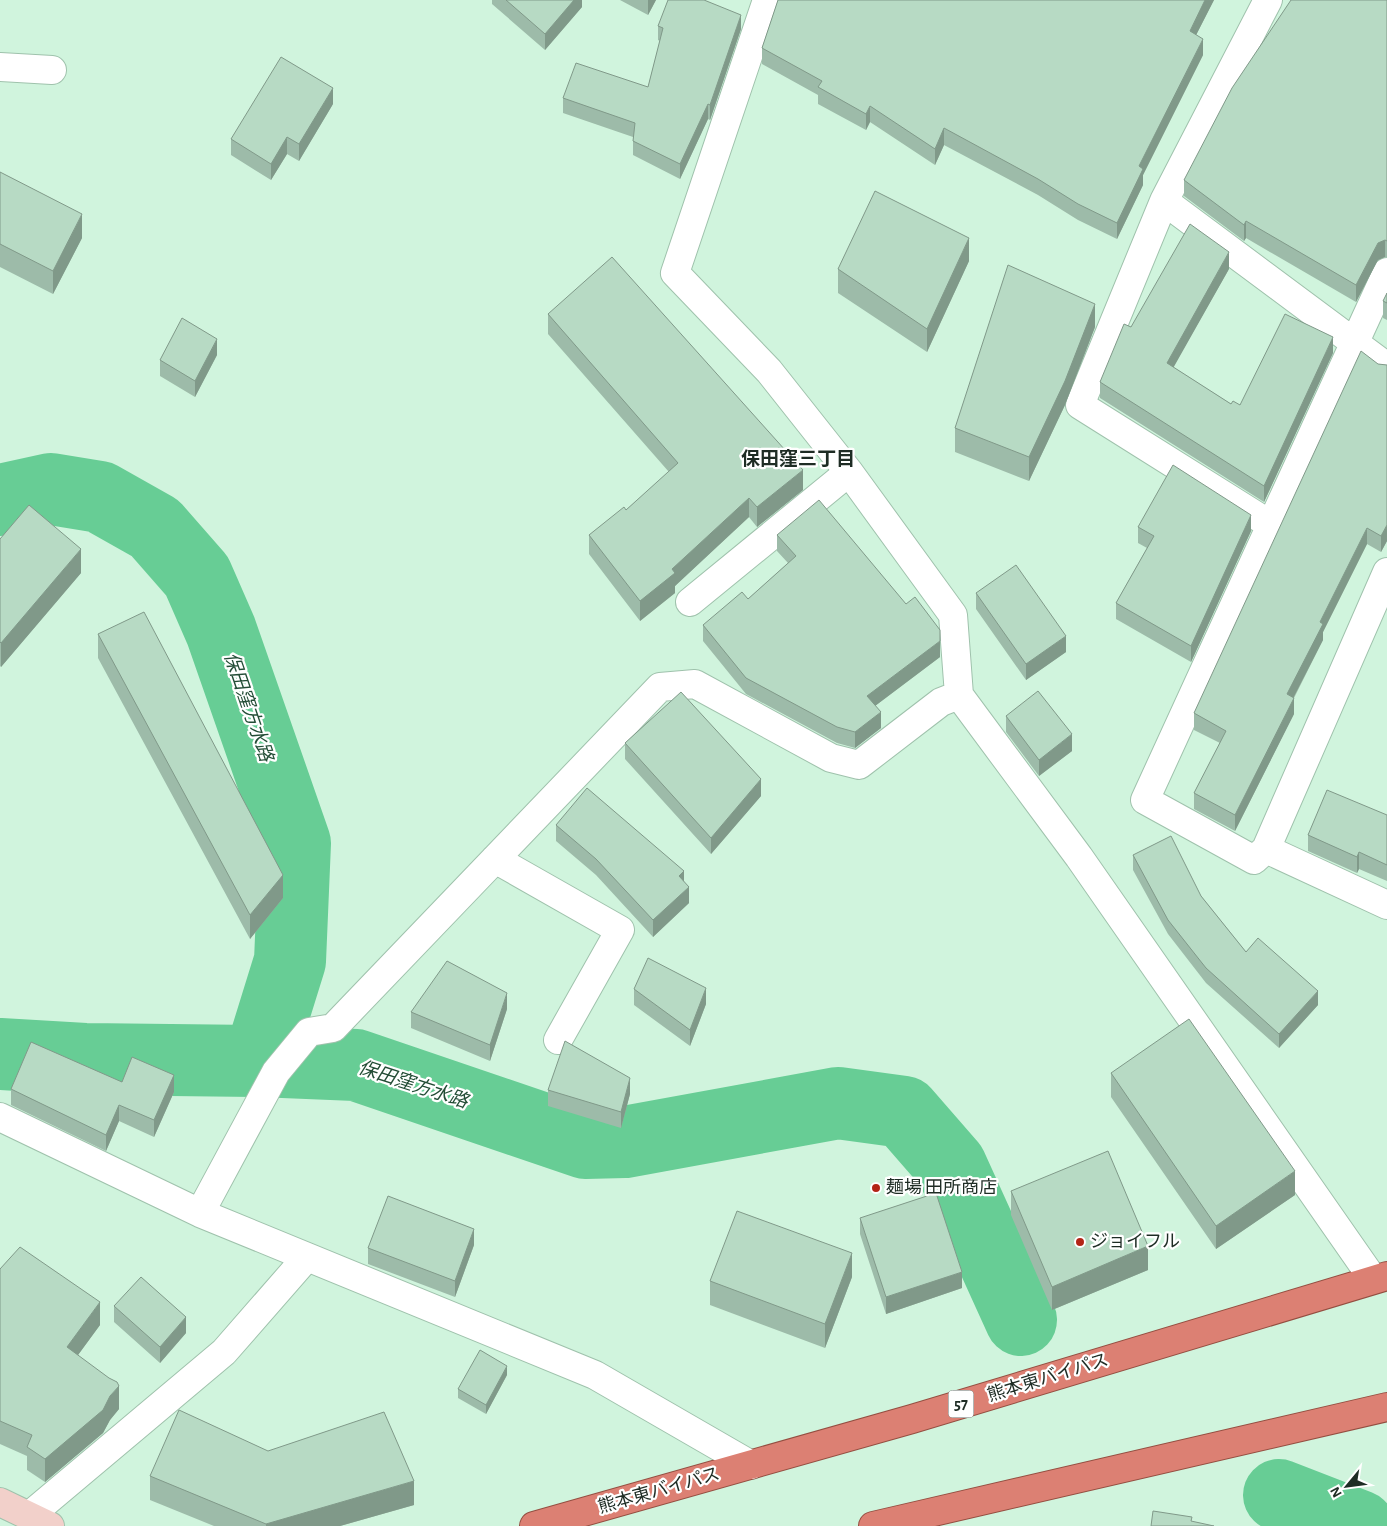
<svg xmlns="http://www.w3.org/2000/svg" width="1387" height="1526" viewBox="0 0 1387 1526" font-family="'Alegreya Sans','Noto Sans JP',sans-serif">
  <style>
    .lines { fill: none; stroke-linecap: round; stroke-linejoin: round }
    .river { stroke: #67cd95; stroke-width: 72 }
    .minor-casing { stroke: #9fc2ac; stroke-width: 30 }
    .secondary-casing { stroke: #9fc2ac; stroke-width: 30 }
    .trunk-casing { stroke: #944e41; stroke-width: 30 }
    .minor { stroke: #fff; stroke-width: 28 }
    .secondary { stroke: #f2d0ca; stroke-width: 28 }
    .trunk { stroke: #dc8073; stroke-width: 28 }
    .wall { fill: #9dbba9 }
    .shaded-wall { fill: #809989 }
    .building { fill: #b7dac4; stroke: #809989 }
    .poi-dot { fill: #b32416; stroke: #fff; stroke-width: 2 }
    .labels { text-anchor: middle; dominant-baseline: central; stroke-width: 4.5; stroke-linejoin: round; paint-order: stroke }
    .shield { fill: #fff; stroke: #626b66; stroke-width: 1 }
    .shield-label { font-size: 16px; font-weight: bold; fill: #1e2c24 }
    .poi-label { font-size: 18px; fill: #1e2c24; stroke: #fff; text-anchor: start }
    .street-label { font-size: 18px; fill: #1e2c24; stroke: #fff }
    .neighbourhood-label { font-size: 19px; font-weight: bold; fill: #1e2c24; stroke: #fff }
    .water-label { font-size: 19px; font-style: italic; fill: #234d36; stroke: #fff }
  </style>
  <rect width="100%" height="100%" fill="#d0f4dd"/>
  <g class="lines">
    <path class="river" d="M 0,500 L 51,489 L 100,497 L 155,528 L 197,576 L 221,631 L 295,843 L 290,961 L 259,1061 L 356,1065 L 585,1143 L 625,1142 L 838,1103 L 904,1112 L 951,1166 L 1021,1320
      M 0,1054 L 85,1059 L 259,1061
      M 1279,1495 L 1359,1526"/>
    <g class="minor-casing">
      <path id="minor" d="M 767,0 L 675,273 L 769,371 L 849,472 L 953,615 L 959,695 L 1079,857 L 1373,1279
        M 1268,0 L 1164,201 L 1387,367
        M 0,67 L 52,70
        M 1164,201 L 1080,405 L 1271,525
        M 1387,272 L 1145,800 L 1254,860 L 1266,849 L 1387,572
        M 690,602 L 849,472
        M 1266,849 L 1387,905
        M 495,859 L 620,930 L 558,1040
        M 0,1117 L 200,1213 L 595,1375 L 751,1465
        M 200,1213 L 276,1072 L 309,1032 L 333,1028 L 660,687 L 695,684 L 831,758 L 859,765 L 941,702 L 959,695
        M 29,1516 L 224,1352 L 307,1257"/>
    </g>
    <g class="secondary-casing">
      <path id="secondary" d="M 0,1502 L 50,1526"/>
    </g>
    <g class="trunk-casing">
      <path id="trunk" d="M 534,1526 L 912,1419 L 1387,1276
        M 873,1526 L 1387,1407"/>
    </g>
    <use href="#minor" class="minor"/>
    <use href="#secondary" class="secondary"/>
    <use href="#trunk" class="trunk"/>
  </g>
  <path class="wall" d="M 492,0 L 582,0 L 582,7 L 545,50 L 492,4 Z
    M 620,0 L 656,0 L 648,15 Z
    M 778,0 L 1214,0 L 1196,35 L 1203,55 L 1143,175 L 1143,185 L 1117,239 L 1078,220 L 1038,195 L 944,145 L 935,165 L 870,122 L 866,130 L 818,104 L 818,95 L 762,64 L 762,48 Z
    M 1387,0 L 1387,257 L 1385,257 L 1378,260 L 1356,302 L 1246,238 L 1244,241 L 1184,196 L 1184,180 Z
    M 658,26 L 741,29 L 710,120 L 708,119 L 680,179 L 633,155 L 633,137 L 563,113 L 563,98 L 648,87 L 660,41 L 658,40 Z
    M 333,104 L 299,161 L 287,154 L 271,180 L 231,155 L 231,139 Z
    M 0,172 L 82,238 L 53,294 L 0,267 Z
    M 969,261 L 927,352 L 838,293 L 838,269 Z
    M 1229,269 L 1173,367 L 1231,404 L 1240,405 L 1333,353 L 1264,502 L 1100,398 L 1100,382 L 1131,327 Z
    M 1387,293 L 1387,320 L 1383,318 L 1383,301 Z
    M 548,314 L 803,490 L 757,527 L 749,517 L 675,586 L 675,593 L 640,621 L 589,554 L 589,535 L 626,510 L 669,472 L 548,334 Z
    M 1095,327 L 1065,405 L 1029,481 L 955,452 L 955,428 Z
    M 217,355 L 195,397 L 160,376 L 160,360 Z
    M 1378,364 L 1387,365 L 1387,541 L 1381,552 L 1367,544 L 1323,632 L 1323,640 L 1294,698 L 1294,714 L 1235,831 L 1194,809 L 1194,793 L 1220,743 L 1194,730 L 1194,713 Z
    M 1138,527 L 1251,531 L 1191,662 L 1116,619 L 1116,603 L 1147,548 L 1138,543 Z
    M 777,535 L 940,657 L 875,706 L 881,728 L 855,748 L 837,743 L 746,694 L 703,641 L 703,625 L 748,599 L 788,563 L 777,551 Z
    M 0,539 L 81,573 L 1,667 L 0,666 Z
    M 976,593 L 1066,652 L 1026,680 L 976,609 Z
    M 98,634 L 283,898 L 250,939 L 98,658 Z
    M 1006,716 L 1072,751 L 1039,776 L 1006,732 Z
    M 625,743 L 761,796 L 711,854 L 625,759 Z
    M 1387,815 L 1387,881 L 1359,869 L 1357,873 L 1308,851 L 1308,835 Z
    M 556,825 L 684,881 L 689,903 L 653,937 L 596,875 L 556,841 Z
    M 1133,855 L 1201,896 L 1246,952 L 1318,1005 L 1279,1048 L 1206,983 L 1168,934 L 1133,870 Z
    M 634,989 L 706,1004 L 690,1046 L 634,1005 Z
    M 507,1009 L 490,1061 L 411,1028 L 411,1012 Z
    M 1111,1073 L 1295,1195 L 1216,1249 L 1111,1097 Z
    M 122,1082 L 174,1092 L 154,1137 L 119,1121 L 106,1151 L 11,1105 L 11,1089 Z
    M 548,1090 L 630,1094 L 621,1128 L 548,1106 Z
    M 1011,1191 L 1148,1270 L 1052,1310 L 1011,1215 Z
    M 860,1218 L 962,1288 L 886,1314 L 860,1234 Z
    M 474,1245 L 455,1297 L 368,1264 L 368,1248 Z
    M 0,1269 L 100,1325 L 78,1355 L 119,1409 L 110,1420 L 103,1433 L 45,1482 L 27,1470 L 27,1456 L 0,1444 Z
    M 852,1277 L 825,1348 L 710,1305 L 710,1281 Z
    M 114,1306 L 186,1333 L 160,1363 L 114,1322 Z
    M 507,1375 L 486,1414 L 458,1398 L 458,1389 Z
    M 268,1451 L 414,1505 L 340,1526 L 214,1526 L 150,1500 L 150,1476 Z"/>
  <path class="shaded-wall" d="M 574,0 L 582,0 L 582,7 L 545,50 L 545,34 Z
    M 648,0 L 656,0 L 648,15 Z
    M 1205,0 L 1214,0 L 1190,47 L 1190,31 Z
    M 741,15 L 741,29 L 710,120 L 710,105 Z
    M 1203,39 L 1203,55 L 1143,175 L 1143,185 L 1117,239 L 1117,223 L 1139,166 Z
    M 333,88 L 333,104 L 299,161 L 299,144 Z
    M 708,104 L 708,119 L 680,179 L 680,164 Z
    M 870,106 L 870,122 L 866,130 L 866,114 Z
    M 944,128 L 944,145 L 935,165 L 935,149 Z
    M 287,137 L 287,154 L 271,180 L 271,164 Z
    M 82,214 L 82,238 L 53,294 L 53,271 Z
    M 1246,221 L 1246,238 L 1244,241 L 1244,225 Z
    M 969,238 L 969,261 L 927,352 L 927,329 Z
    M 1385,240 L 1385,257 L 1378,260 L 1356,302 L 1356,285 L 1378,243 Z
    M 1229,252 L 1229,269 L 1167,379 L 1167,363 Z
    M 1095,304 L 1095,327 L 1065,405 L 1029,481 L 1029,457 Z
    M 1333,337 L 1333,353 L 1264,502 L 1264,486 Z
    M 217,339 L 217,355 L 195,397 L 195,381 Z
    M 803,470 L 803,490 L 757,527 L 757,507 Z
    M 749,498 L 749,517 L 675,586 L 675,593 L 640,621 L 640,601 L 672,569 Z
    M 1251,515 L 1251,531 L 1191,662 L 1191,646 Z
    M 1387,525 L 1387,541 L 1381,552 L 1381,536 Z
    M 1367,528 L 1367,544 L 1323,632 L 1323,640 L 1287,710 L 1287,694 L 1320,622 Z
    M 81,549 L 81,573 L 1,667 L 1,643 Z
    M 1066,636 L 1066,652 L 1026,680 L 1026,664 Z
    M 940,641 L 940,657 L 867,712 L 867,696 Z
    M 1294,698 L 1294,714 L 1235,831 L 1235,815 Z
    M 881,712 L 881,728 L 855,748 L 855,732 Z
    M 1072,734 L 1072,751 L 1039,776 L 1039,760 Z
    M 761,779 L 761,796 L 711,854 L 711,838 Z
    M 1359,852 L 1359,869 L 1357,873 L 1357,857 Z
    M 684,871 L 684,887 L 679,876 Z
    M 283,875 L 283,898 L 250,939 L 250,915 Z
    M 689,887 L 689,903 L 653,937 L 653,920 Z
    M 706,988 L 706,1004 L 690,1046 L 690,1030 Z
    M 1318,991 L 1318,1005 L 1279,1048 L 1279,1034 Z
    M 507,993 L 507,1009 L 490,1061 L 490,1045 Z
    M 174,1075 L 174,1092 L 154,1137 L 154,1120 Z
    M 630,1078 L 630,1094 L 621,1128 L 621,1112 Z
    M 119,1105 L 119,1121 L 106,1151 L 106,1135 Z
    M 1295,1171 L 1295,1195 L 1216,1249 L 1216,1226 Z
    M 474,1229 L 474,1245 L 455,1297 L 455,1281 Z
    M 1148,1246 L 1148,1270 L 1052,1310 L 1052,1287 Z
    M 852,1253 L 852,1277 L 825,1348 L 825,1324 Z
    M 962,1272 L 962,1288 L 886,1314 L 886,1297 Z
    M 100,1302 L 100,1325 L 67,1370 L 67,1347 Z
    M 186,1317 L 186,1333 L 160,1363 L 160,1347 Z
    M 507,1366 L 507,1375 L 486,1414 L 486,1405 Z
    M 119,1386 L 119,1409 L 110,1420 L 103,1433 L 45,1482 L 45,1459 L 110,1396 Z
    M 414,1481 L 414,1505 L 340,1526 L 266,1526 L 266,1524 Z"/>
  <path class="building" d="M 506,0 L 574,0 L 545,34 Z
    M 668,0 L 704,0 L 741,15 L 710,105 L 708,104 L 680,164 L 633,141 L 635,123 L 563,98 L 576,63 L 648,87 L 663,28 L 658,26 Z
    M 778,0 L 1205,0 L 1190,31 L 1203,39 L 1139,166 L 1143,169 L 1117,223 L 1078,204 L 1038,179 L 944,128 L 935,149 L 870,106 L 866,114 L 818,87 L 822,81 L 762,48 Z
    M 1291,0 L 1387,0 L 1387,241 L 1385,240 L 1378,243 L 1356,285 L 1246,221 L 1244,225 L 1184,180 L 1232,88 Z
    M 281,57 L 333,88 L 299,144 L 287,137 L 271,164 L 231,139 Z
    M 0,172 L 82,214 L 53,271 L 0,244 Z
    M 875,191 L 969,238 L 927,329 L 838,269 Z
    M 1190,224 L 1229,252 L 1167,363 L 1231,404 L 1233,401 L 1240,405 L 1285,314 L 1333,337 L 1264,486 L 1100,382 L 1124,324 L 1131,327 Z
    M 612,257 L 803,470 L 757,507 L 749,498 L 672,569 L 675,573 L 640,601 L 589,535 L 624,507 L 626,510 L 678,463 L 548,314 Z
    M 1008,265 L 1095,304 L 1065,381 L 1029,457 L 955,428 Z
    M 1387,293 L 1387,303 L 1383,301 Z
    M 182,318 L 217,339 L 195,381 L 160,360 Z
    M 1361,351 L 1378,364 L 1387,365 L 1387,525 L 1381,536 L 1367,528 L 1320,622 L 1323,624 L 1287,694 L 1294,698 L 1235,815 L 1194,793 L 1226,731 L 1194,713 Z
    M 1173,465 L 1251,515 L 1191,646 L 1116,603 L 1154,536 L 1138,527 Z
    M 819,500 L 906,604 L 915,597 L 940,630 L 940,641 L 867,696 L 881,712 L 855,732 L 837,727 L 746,678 L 703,625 L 742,592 L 748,599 L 796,556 L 777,535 Z
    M 29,505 L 81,549 L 1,643 L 0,642 L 0,539 Z
    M 1016,565 L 1066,636 L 1026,664 L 976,593 Z
    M 144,612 L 283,875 L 250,915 L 98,634 Z
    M 1038,691 L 1072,734 L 1039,760 L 1006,716 Z
    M 681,692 L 761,779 L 711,838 L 625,743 Z
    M 587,788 L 684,871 L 679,876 L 689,887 L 653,920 L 596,859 L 556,825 Z
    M 1327,790 L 1387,815 L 1387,865 L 1359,852 L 1357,857 L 1308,835 Z
    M 1171,836 L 1201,896 L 1246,952 L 1258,938 L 1318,991 L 1279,1034 L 1206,968 L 1168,920 L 1133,855 Z
    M 648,958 L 706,988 L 690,1030 L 634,989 Z
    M 447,961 L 507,993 L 490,1045 L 411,1012 Z
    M 1189,1019 L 1295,1171 L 1216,1226 L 1111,1073 Z
    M 565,1041 L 630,1078 L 621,1112 L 548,1090 Z
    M 31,1042 L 122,1082 L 132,1057 L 174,1075 L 154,1120 L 119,1105 L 106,1135 L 11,1089 Z
    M 1108,1151 L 1148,1246 L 1052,1287 L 1011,1191 Z
    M 936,1193 L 962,1272 L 886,1297 L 860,1218 Z
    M 388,1196 L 474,1229 L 455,1281 L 368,1248 Z
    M 737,1211 L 852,1253 L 825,1324 L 710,1281 Z
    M 20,1247 L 100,1302 L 67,1347 L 109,1378 L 117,1382 L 119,1386 L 110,1396 L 103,1410 L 45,1459 L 27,1447 L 32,1435 L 0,1421 L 0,1269 Z
    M 141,1277 L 186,1317 L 160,1347 L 114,1306 Z
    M 480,1350 L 507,1366 L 486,1405 L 458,1389 Z
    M 179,1410 L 268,1451 L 384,1412 L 414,1481 L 266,1524 L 150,1476 Z
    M 1153,1511 L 1192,1517 L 1191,1521 L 1214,1526 L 1151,1526 Z"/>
  <g class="poi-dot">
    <circle cx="876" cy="1188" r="5"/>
    <circle cx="1080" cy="1242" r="5"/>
  </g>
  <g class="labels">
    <rect class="shield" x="948.5" y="1390.5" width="25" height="27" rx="4"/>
    <g class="shield-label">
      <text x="961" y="1404">57</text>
    </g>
    <g class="poi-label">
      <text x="886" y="1188">麺場 田所商店</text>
      <text x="1090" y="1242">ジョイフル</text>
    </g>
    <g class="street-label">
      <text transform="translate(1048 1378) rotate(-17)">熊本東バイパス</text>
      <text transform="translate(659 1491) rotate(-16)">熊本東バイパス</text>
    </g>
    <g class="neighbourhood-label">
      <text x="798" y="459">保田窪三丁目</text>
    </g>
    <g class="water-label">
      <text transform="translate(248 707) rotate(71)">保田窪方水路</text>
      <text transform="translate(413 1085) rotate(18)">保田窪方水路</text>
    </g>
  </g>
  <g transform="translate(1347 1486) rotate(241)" stroke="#ffffff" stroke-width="4" paint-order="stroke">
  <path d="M0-4L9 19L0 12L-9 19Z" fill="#1e2c24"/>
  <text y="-8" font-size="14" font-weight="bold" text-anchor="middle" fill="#1e2c24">N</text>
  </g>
</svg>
